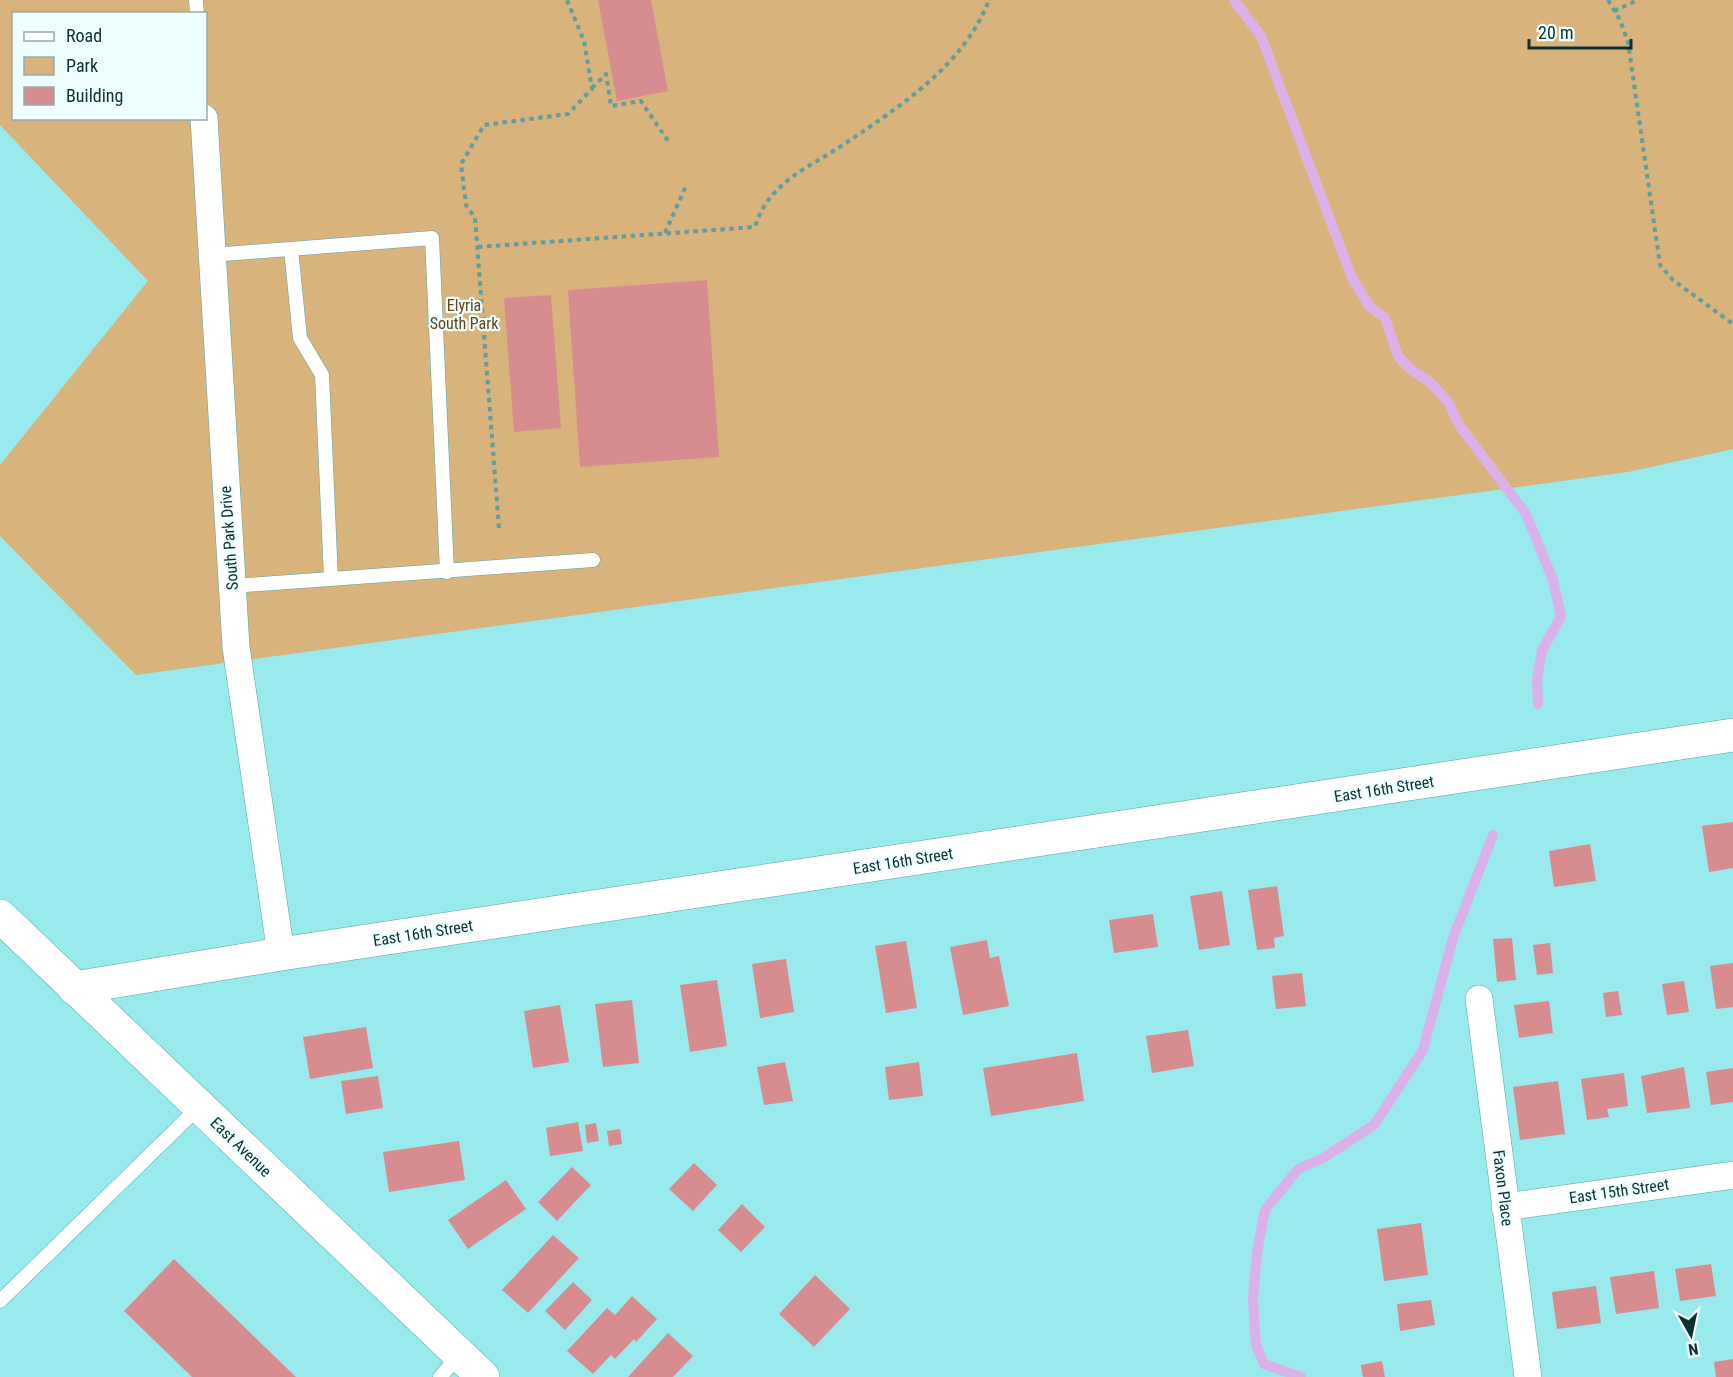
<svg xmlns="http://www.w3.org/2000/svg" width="1733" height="1377" viewBox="0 0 1733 1377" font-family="'Roboto Condensed',sans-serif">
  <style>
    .green { fill: #d8b37c; fill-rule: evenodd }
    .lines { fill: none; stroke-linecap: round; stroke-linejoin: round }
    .stream { stroke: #dbb1e9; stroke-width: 10 }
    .building { fill: #d78d90 }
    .service-casing { stroke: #53a5a6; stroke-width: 15 }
    .minor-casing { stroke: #53a5a6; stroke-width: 28 }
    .tertiary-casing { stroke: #53a5a6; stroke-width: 34 }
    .path { stroke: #609ea0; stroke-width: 4; stroke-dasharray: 4.5 4.5; stroke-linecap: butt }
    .service { stroke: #fff; stroke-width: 14 }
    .minor { stroke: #fff; stroke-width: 27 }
    .tertiary { stroke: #fff; stroke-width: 33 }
    .labels { text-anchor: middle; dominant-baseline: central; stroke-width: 4.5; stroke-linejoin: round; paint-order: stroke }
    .park-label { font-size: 16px; fill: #614517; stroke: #effefe }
    .street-label { font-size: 16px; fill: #0c2f30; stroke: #effefe }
  </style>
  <rect width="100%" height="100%" fill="#99eaec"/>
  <path class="green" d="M 0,0 L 1733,0 L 1733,449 L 1628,472 L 136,675 L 0,536 L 0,465 L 148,281 L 0,125 ZM 14,14 L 206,14 L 206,118 L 14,118 Z"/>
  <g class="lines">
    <path class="stream" d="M 1234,0 L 1261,36 L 1352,278 L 1370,307 L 1385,318 L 1398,356 L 1409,368 L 1431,383 L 1448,402 L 1459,425 L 1526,514 L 1553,580 L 1561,617 L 1542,650 L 1537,679 L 1538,704
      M 1301,1377 L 1264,1364 L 1256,1345 L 1253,1299 L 1257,1253 L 1265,1210 L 1298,1169 L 1323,1158 L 1374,1125 L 1423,1050 L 1453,938 L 1493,835"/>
  </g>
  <path class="building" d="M 598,0 L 651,0 L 668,91 L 617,101 Z
    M 707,280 L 719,457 L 580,467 L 568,290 Z
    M 551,295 L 561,428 L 514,432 L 504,298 Z
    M 1733,822 L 1733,868 L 1709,872 L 1702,826 Z
    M 1590,844 L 1596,881 L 1554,887 L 1549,851 Z
    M 1277,886 L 1284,936 L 1274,938 L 1275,948 L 1257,950 L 1248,890 Z
    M 1222,891 L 1230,945 L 1199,950 L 1190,896 Z
    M 1153,914 L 1158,947 L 1114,953 L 1109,920 Z
    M 1512,938 L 1516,980 L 1497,982 L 1493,939 Z
    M 987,940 L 990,958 L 999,956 L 1009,1006 L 963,1015 L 950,947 Z
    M 906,941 L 917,1008 L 886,1013 L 875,946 Z
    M 1550,943 L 1553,973 L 1537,975 L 1533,945 Z
    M 786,959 L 794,1012 L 760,1018 L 752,964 Z
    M 1733,963 L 1733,1007 L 1716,1009 L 1710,966 Z
    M 1302,973 L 1306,1006 L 1276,1009 L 1272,976 Z
    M 717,980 L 727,1046 L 690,1052 L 680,985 Z
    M 1684,981 L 1689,1012 L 1667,1015 L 1662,984 Z
    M 1618,991 L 1622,1015 L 1606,1017 L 1603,993 Z
    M 632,1000 L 639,1063 L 603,1067 L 595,1004 Z
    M 1549,1001 L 1553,1033 L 1519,1038 L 1514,1005 Z
    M 560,1005 L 569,1062 L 533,1068 L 524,1011 Z
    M 366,1027 L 373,1068 L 310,1079 L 303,1037 Z
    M 1188,1030 L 1194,1066 L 1152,1073 L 1146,1036 Z
    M 1077,1053 L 1084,1101 L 991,1116 L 983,1068 Z
    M 785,1062 L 793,1101 L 764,1105 L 757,1067 Z
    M 919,1062 L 923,1096 L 889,1100 L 885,1067 Z
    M 1684,1067 L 1690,1108 L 1647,1113 L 1641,1076 Z
    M 1733,1068 L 1733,1102 L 1711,1105 L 1706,1072 Z
    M 1624,1073 L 1628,1106 L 1607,1109 L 1609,1117 L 1587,1120 L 1581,1079 Z
    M 378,1076 L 383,1108 L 346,1114 L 341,1081 Z
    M 1558,1081 L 1565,1134 L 1520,1140 L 1513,1087 Z
    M 578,1122 L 583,1151 L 550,1156 L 546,1128 Z
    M 596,1123 L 599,1141 L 587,1143 L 585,1125 Z
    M 620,1129 L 622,1144 L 609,1146 L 607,1131 Z
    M 459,1141 L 465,1180 L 389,1192 L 383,1152 Z
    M 694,1163 L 717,1185 L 693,1211 L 669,1189 Z
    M 572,1167 L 591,1185 L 557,1221 L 538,1202 Z
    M 506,1180 L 526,1209 L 468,1249 L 448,1220 Z
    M 742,1204 L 765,1227 L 741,1252 L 718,1230 Z
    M 1421,1223 L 1428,1275 L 1384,1281 L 1377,1229 Z
    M 553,1235 L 579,1258 L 528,1313 L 502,1290 Z
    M 174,1259 L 296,1377 L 192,1377 L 124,1311 Z
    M 1711,1264 L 1716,1296 L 1680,1301 L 1675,1269 Z
    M 1654,1271 L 1659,1308 L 1616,1314 L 1610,1277 Z
    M 815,1275 L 850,1309 L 814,1347 L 779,1314 Z
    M 573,1282 L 592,1300 L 565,1330 L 545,1311 Z
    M 1596,1286 L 1601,1323 L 1557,1329 L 1552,1292 Z
    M 632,1296 L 657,1319 L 636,1342 L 634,1339 L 615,1359 L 611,1355 L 593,1374 L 567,1351 L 607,1308 L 615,1315 Z
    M 1431,1300 L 1435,1325 L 1400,1331 L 1397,1304 Z
    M 668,1333 L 693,1356 L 673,1377 L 628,1377 Z
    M 1733,1359 L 1733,1377 L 1716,1377 L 1714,1362 Z
    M 1382,1361 L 1385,1377 L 1363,1377 L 1361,1365 Z"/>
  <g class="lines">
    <g class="service-casing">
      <path id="service" d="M 196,0 L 197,14
        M 291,249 L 300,338 L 322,375 L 331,579
        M 212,255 L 432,238 L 447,572
        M 232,586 L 593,560
        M 0,1301 L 199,1107
        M 440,1377 L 460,1354"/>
    </g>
    <g class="minor-casing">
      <path id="minor" d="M 204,118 L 236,647 L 281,954
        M 1479,999 L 1528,1377
        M 1505,1207 L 1733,1175"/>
    </g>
    <g class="tertiary-casing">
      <path id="tertiary" d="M 0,916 L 483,1377
        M 74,988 L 281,954 L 1733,735"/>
    </g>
    <path class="path" d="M 1608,0 L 1620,20 L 1628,42 L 1660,265 L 1673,280 L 1733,324
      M 1614,11 L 1638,0
      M 592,88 L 606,74 L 611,106 L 641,101 L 670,144
      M 665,233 L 686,186
      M 478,247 L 755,227 C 769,181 809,168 846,143 C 902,105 964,65 989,0
      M 499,528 L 475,218 L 466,205 L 461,164 L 484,125 L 568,114 L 592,89 L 584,41 L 567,0"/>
    <use href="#service" class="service"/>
    <use href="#minor" class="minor"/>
    <use href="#tertiary" class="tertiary"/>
  </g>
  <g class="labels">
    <g class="park-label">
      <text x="464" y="305">Elyria<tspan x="464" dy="18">South Park</tspan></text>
    </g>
    <g class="street-label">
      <text transform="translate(229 538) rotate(-94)">South Park Drive</text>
      <text transform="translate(1384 789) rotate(-9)">East 16th Street</text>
      <text transform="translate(903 861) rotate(-9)">East 16th Street</text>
      <text transform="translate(423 933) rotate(-9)">East 16th Street</text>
      <text transform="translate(241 1147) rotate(44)">East Avenue</text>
      <text transform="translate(1503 1188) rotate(83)">Faxon Place</text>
      <text transform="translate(1619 1191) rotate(-8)">East 15th Street</text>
    </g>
  </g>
  <rect x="12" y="12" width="195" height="108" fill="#effefe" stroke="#94abac" stroke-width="1.5"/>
  <rect x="24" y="32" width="30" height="9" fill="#ffffff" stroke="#94abac" stroke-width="1.5"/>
  <text x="66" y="42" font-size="18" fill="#0c2f30">Road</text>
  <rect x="24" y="57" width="30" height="18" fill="#d8b37c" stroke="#94abac" stroke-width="1.5"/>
  <text x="66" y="72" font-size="18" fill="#0c2f30">Park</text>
  <rect x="24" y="87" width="30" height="18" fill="#d78d90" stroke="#94abac" stroke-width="1.5"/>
  <text x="66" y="102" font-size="18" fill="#0c2f30">Building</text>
  <g transform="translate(1691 1335) rotate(171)" stroke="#effefe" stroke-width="4.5" paint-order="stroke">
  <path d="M0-4.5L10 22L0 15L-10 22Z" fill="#0c2f30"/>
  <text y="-9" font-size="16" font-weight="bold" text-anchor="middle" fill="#0c2f30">N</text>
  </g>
  <path d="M1529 39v9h102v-9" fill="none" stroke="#0c2f30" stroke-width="3"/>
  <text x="1538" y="39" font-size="18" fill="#0c2f30" stroke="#effefe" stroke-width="4.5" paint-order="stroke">20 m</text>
</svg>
